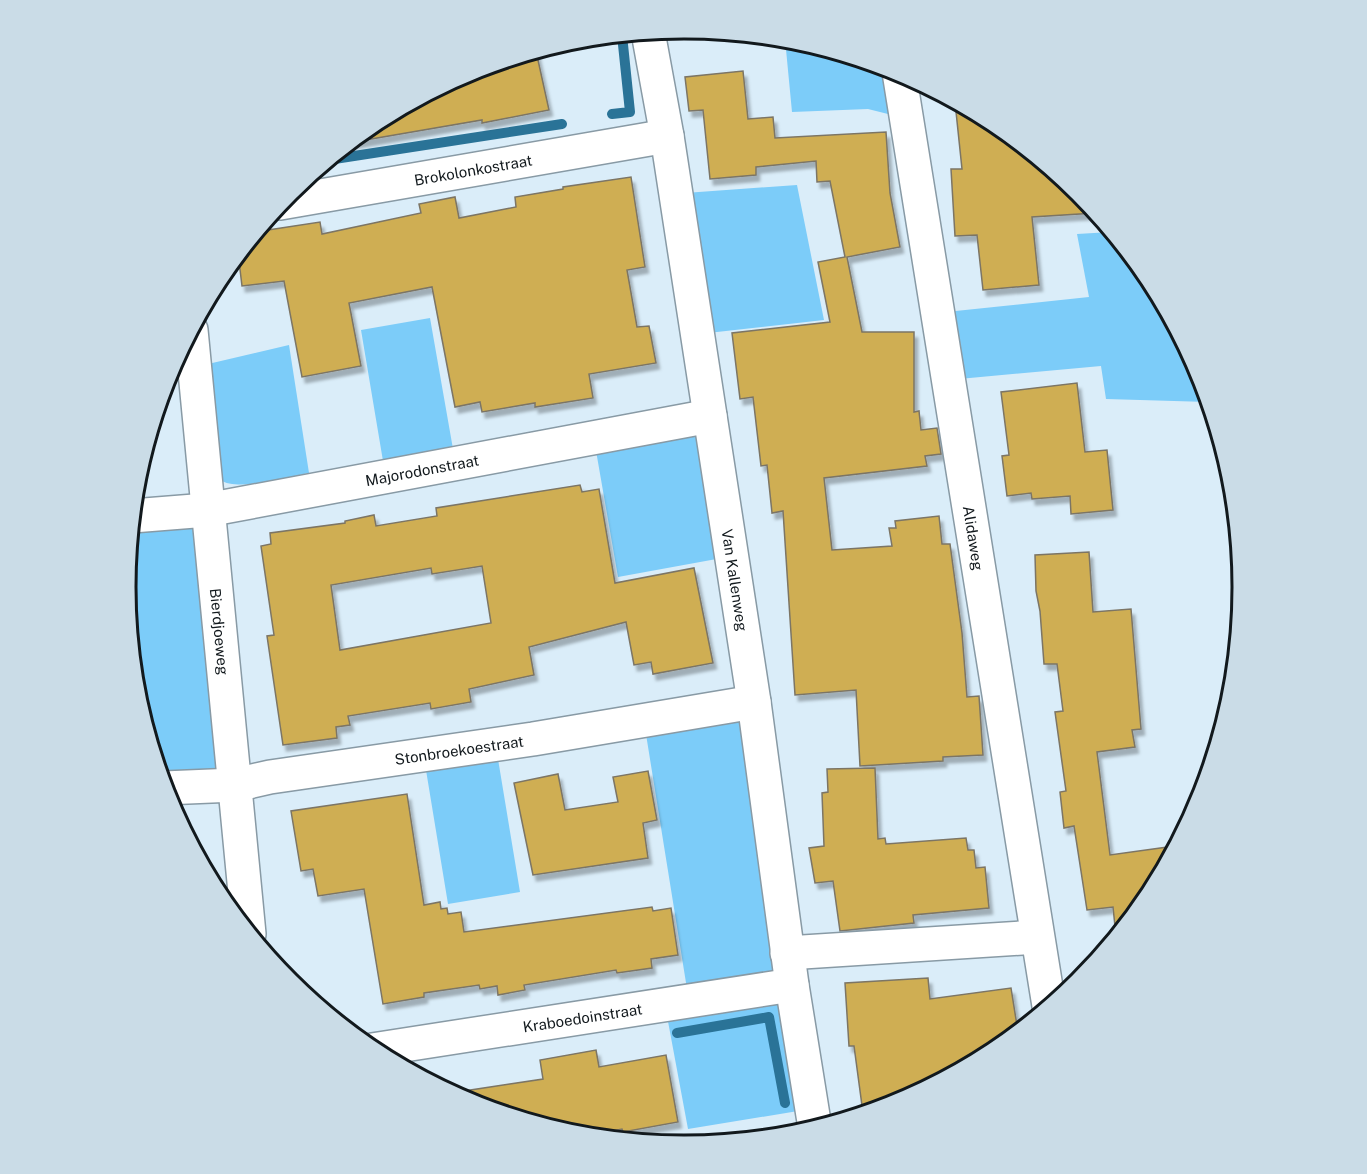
<svg xmlns="http://www.w3.org/2000/svg" width="1367" height="1174" viewBox="0 0 1367 1174" font-family="'Public Sans',sans-serif">
  <style>
    .green { fill: #7cccf9 }
    .lines { fill: none; stroke-linecap: round; stroke-linejoin: round }
    .stream { stroke: #2a7397; stroke-width: 10 }
    .building { fill: #cfae52; stroke: #7c7565; stroke-width: 1.5; fill-rule: evenodd; filter: url(#shadow) }
    .minor-casing { stroke: #889aa5; stroke-width: 36 }
    .minor { stroke: #fff; stroke-width: 33 }
    .labels { text-anchor: middle; dominant-baseline: central; stroke-width: 4.5; stroke-linejoin: round; paint-order: stroke }
    .street-label { font-size: 15px; fill: #12191d; stroke: #daedf9 }
    .rim { fill: none; stroke: #12191d; stroke-width: 3 }
  </style>
  <defs>
    <filter id="shadow"><feDropShadow dx="3.5" dy="6" stdDeviation="1.5" flood-color="#0004"/></filter>
  </defs>
  <rect width="100%" height="100%" fill="#daedf9"/>
  <path class="green" d="M 785,39 L 793,39 L 893,70 L 892,115 L 868,109 L 792,112 Z
    M 797,185 L 824,320 L 708,333 L 685,193 Z
    M 1111,232 L 1148,277 L 1200,374 L 1208,402 L 1106,399 L 1101,366 L 959,379 L 946,312 L 1089,297 L 1077,234 Z
    M 430,318 L 453,449 L 383,461 L 361,330 Z
    M 289,345 L 309,473 C 287,477 239,492 220,480 L 208,364 Z
    M 691,432 L 701,441 L 722,558 L 618,577 L 595,445 Z
    M 132,512 L 192,514 L 220,768 L 212,774 L 161,778 L 136,696 L 125,587 Z
    M 733,717 L 743,725 L 778,966 L 771,973 L 687,989 L 645,728 Z
    M 497,753 L 520,892 L 448,904 L 425,764 Z
    M 776,1003 L 784,1012 L 804,1110 L 688,1129 L 667,1016 Z"/>
  <g class="lines">
    <path class="stream" d="M 612,114 L 630,112 L 622,35
      M 328,160 L 562,124
      M 677,1033 L 769,1017 L 785,1103"/>
  </g>
  <path class="building" d="M 536,51 L 549,110 L 482,123 L 482,120 L 348,143 L 374,122 L 470,71 Z
    M 743,71 L 748,119 L 773,117 L 775,138 L 886,132 L 890,193 L 900,247 L 847,257 L 862,332 L 914,332 L 914,412 L 919,411 L 921,430 L 937,428 L 941,454 L 925,456 L 927,466 L 824,478 L 832,550 L 892,546 L 889,528 L 896,528 L 895,521 L 939,516 L 942,544 L 950,544 L 962,633 L 967,697 L 979,696 L 983,755 L 943,757 L 943,761 L 860,766 L 856,690 L 795,695 L 783,511 L 772,513 L 767,465 L 761,466 L 753,397 L 740,399 L 732,333 L 830,322 L 818,262 L 845,257 L 830,181 L 817,182 L 816,161 L 756,167 L 756,175 L 710,179 L 703,110 L 689,111 L 685,77 Z
    M 955,102 L 994,123 L 1079,192 L 1095,213 L 1032,217 L 1039,285 L 983,290 L 977,235 L 955,236 L 951,169 L 962,169 Z
    M 631,177 L 645,267 L 627,270 L 637,327 L 649,326 L 656,363 L 589,374 L 593,398 L 535,407 L 535,403 L 482,412 L 480,402 L 455,407 L 432,287 L 349,303 L 361,366 L 302,377 L 284,281 L 242,286 L 238,253 L 255,232 L 320,222 L 322,234 L 421,213 L 419,204 L 455,197 L 459,218 L 516,207 L 515,197 L 563,189 L 563,187 Z
    M 1077,383 L 1085,452 L 1107,450 L 1113,510 L 1071,514 L 1070,496 L 1032,499 L 1031,493 L 1007,496 L 1002,456 L 1009,455 L 1001,392 Z
    M 580,485 L 582,492 L 599,489 L 615,583 L 694,568 L 713,663 L 653,674 L 651,662 L 634,665 L 626,622 L 529,647 L 534,675 L 469,689 L 471,702 L 431,709 L 430,703 L 348,716 L 350,725 L 336,727 L 337,738 L 283,745 L 267,636 L 274,635 L 261,546 L 271,544 L 270,533 L 345,523 L 345,521 L 374,515 L 376,526 L 437,516 L 436,508 ZM 482,566 L 491,623 L 340,650 L 331,585 L 431,568 L 432,574 Z
    M 1089,552 L 1093,612 L 1131,609 L 1141,729 L 1132,730 L 1135,747 L 1097,752 L 1110,855 L 1175,846 L 1148,898 L 1116,936 L 1113,907 L 1087,910 L 1074,826 L 1064,828 L 1060,792 L 1066,791 L 1055,712 L 1063,711 L 1057,664 L 1044,664 L 1040,611 L 1036,591 L 1035,555 Z
    M 875,768 L 878,839 L 885,838 L 886,844 L 966,838 L 968,850 L 974,850 L 976,868 L 985,867 L 989,908 L 913,915 L 914,923 L 840,931 L 833,881 L 815,883 L 809,848 L 824,846 L 822,793 L 828,792 L 827,769 Z
    M 648,771 L 657,820 L 643,823 L 648,858 L 533,875 L 514,783 L 558,774 L 565,810 L 618,802 L 613,777 Z
    M 407,794 L 424,905 L 440,902 L 441,909 L 447,908 L 448,914 L 461,912 L 464,932 L 652,907 L 653,911 L 671,908 L 678,955 L 651,959 L 652,968 L 617,973 L 616,970 L 524,985 L 525,990 L 498,995 L 497,986 L 480,989 L 479,985 L 424,993 L 424,997 L 383,1004 L 364,889 L 318,896 L 313,869 L 301,871 L 291,811 Z
    M 928,978 L 930,999 L 1011,988 L 1018,1032 L 993,1052 L 897,1103 L 863,1113 L 854,1046 L 849,1046 L 845,983 Z
    M 596,1050 L 599,1067 L 666,1055 L 678,1122 L 623,1132 L 622,1129 L 584,1136 L 574,1135 L 469,1103 L 451,1093 L 543,1079 L 540,1060 Z"/>
  <g class="lines">
    <g class="minor-casing">
      <g id="minor">
        <path id="s1" d="M 648,32 L 667,136 L 754,702 L 792,985 L 815,1128"/>
        <path id="s2" d="M 899,72 L 1049,1006"/>
        <path id="s3" d="M 280,203 L 667,136"/>
        <path id="s4" d="M 191,330 L 249,934"/>
        <path id="s5" d="M 132,516 L 207,510 L 710,416"/>
        <path id="s6" d="M 164,788 L 235,785 L 270,777 L 533,739 L 754,702"/>
        <path d="M 787,953 L 1037,937"/>
        <path id="s7" d="M 372,1050 L 792,985"/>
      </g>
    </g>
    <use href="#minor" class="minor"/>
  </g>
  <g class="labels">
    <g class="street-label">
      <text stroke="none"><textPath href="#s3" startOffset="196">Brokolonkostraat</textPath></text>
      <text stroke="none"><textPath href="#s5" startOffset="294">Majorodonstraat</textPath></text>
      <text stroke="none"><textPath href="#s2" startOffset="472">Alidaweg</textPath></text>
      <text stroke="none"><textPath href="#s1" startOffset="555">Van Kallenweg</textPath></text>
      <text stroke="none"><textPath href="#s4" startOffset="303">Bierdjoeweg</textPath></text>
      <text stroke="none"><textPath href="#s6" startOffset="298">Stonbroekoestraat</textPath></text>
      <text stroke="none"><textPath href="#s7" startOffset="213">Kraboedoinstraat</textPath></text>
    </g>
  </g>
  <path d="M0 0H1367V1174H0ZM136 587a548 548 0 1 1 1096 0a548 548 0 1 1-1096 0Z" fill="#cadce7" fill-rule="evenodd"/>
  <path class="rim" d="M136 587a548 548 0 1 1 1096 0a548 548 0 1 1-1096 0Z"/>
</svg>
